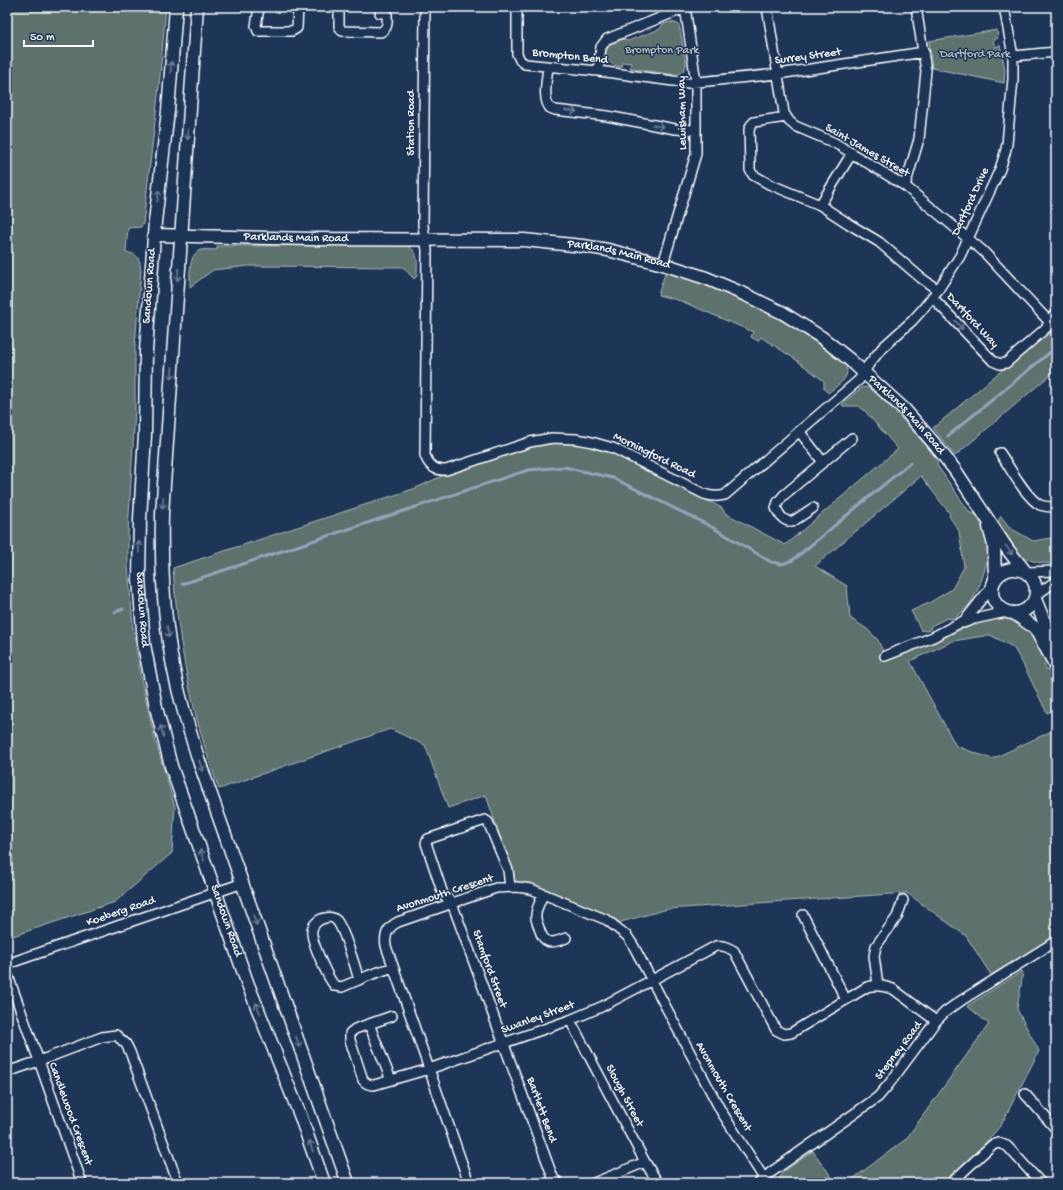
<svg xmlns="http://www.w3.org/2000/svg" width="1063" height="1190" viewBox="0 0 1063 1190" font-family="'Gochi Hand',sans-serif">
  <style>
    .green { fill: #5d726d; stroke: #aeb8b6 }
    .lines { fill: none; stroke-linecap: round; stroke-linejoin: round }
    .stream { stroke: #91a6bb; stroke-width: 3 }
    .street-casing { stroke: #fff; stroke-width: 12 }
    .secondary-casing { stroke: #fff; stroke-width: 15 }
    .street { stroke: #1d3557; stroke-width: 9 }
    .secondary { stroke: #1d3557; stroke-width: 12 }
    .oneway { stroke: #6c7c92 }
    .labels { text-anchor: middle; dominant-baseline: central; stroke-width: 3; stroke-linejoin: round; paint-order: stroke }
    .park-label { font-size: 12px; fill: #b6c0bd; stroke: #1d3557 }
    .street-label { font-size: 12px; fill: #fff; stroke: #1d3557 }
  </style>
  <rect width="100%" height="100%" fill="#1d3557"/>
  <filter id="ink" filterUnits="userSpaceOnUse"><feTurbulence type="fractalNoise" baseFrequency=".025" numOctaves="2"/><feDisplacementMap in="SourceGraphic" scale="8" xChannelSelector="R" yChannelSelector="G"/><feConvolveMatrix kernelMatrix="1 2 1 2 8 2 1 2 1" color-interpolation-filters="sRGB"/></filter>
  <g filter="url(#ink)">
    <path class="green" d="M 7,7 L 166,7 L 159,87 L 143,224 L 141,227 L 128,228 L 126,252 C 139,255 139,257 141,270 L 135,346 L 135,410 L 128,533 L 128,565 L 133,627 L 142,683 L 155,739 L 175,807 L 172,853 L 115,902 L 7,938 Z
      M 671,22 L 678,24 L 680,29 L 686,64 C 685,71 681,74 675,75 L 630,68 L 631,63 L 622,62 L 621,67 C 609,65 600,57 610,45 L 623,39 L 628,41 L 660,29 L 663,24 Z
      M 997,30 L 998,38 L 993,40 L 995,47 L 1000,45 L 1005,69 L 1004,83 L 932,68 L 929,41 Z
      M 405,245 C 420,249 417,264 417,276 L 414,279 L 403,267 L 249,266 L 213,270 L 190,287 C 190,276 188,253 201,250 C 206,249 212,250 217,250 L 217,246 Z
      M 666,270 C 684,276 702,283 720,290 C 757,305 793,326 826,350 C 833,355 846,360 847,370 C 848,380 835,387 828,393 L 824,388 L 824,381 L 795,359 L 761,337 L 758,341 L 751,337 L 753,332 L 681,301 L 658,295 Z
      M 1050,332 L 1056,338 L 1056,370 L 955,456 L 933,428 L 1046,333 Z
      M 867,387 C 874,389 879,396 884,401 C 903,419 921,439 938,460 L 937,465 L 970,513 L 975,514 C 980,522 985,531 987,540 C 991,558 980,590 969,605 C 964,611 959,615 952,619 L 947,618 L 931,626 L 930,630 L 926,631 L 921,630 L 911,611 L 929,603 L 952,589 L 964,567 L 959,531 L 949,516 L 950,514 L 921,476 L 815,566 L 847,586 L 850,618 L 867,629 L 878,640 L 887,661 C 903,655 918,649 933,643 C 965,629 996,604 1030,630 L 1029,631 C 1038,641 1041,651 1046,663 L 1044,664 L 1047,670 L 1048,669 L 1053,679 L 1055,678 L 1056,680 L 1056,709 L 1047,713 L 1022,662 L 1013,647 L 990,635 L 953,641 L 910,661 L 956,746 L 992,759 L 1056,729 L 1056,936 L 991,975 L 966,936 L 907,893 L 668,909 L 617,923 L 534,886 L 515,882 L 486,795 L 448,808 L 425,745 L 390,729 L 219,789 C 192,715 178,646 173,568 L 416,488 L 442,476 L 528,447 L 552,443 L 575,443 L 587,445 L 609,450 L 722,508 L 725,513 L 785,545 L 898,449 L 864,410 L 858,406 L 843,406 L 842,404 L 861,388 Z
      M 1001,516 L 1010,528 L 1033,541 L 1056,537 L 1056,564 C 1045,564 1030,562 1020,555 C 1011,548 1004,531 998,521 Z
      M 1022,971 L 1023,973 L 1017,1009 L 1039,1051 L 1001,1125 L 984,1145 L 944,1183 L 779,1183 L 780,1177 L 783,1172 L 813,1151 L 833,1179 L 850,1181 L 906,1139 L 989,1024 L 967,1006 Z"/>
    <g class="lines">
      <path class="stream" d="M 948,436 L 1054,349
        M 182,584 L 528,470 L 564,467 L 613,478 L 710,526 L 771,562 L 782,564 L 793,560 L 910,463
        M 115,612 L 123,609"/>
      <g class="street-casing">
        <path id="street" d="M 339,7 L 339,26 L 342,31 L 381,32 C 389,28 387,20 387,13 L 380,13 L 380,7
          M 425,7 L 423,226 L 427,250 L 425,455 C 428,465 435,471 446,470 L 530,442 L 552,438 L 576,439 L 588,441 L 613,448 L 704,494 C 712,497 717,497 725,495 L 859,380 L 869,364 L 883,347 L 912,321 L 922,310 L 938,290 L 960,256 L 1000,169 L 1005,153 L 1007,144 L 1013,79 L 1013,56 L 1004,7
          M 517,7 L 517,54 L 520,60 L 525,64 L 598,71 L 688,83 L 778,74 L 924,52
          M 767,7 L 784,113 L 789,121 L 795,126 L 835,143 L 905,186 L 983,251 L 1056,329
          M 259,8 L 256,26 L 258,31 L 292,31 L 297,28 L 298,7
          M 1013,56 L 1056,52
          M 548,67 C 547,78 542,100 550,108 L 555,110 L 607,116 L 675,129 L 696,130
          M 598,71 L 601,47 L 607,39 L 685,8
          M 786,117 L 754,122 L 751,125 L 749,130 L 750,164 L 750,170 L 753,175 L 769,184 L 820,205 L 849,224 L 879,242 L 921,278 L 938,290
          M 905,186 L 919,139 L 926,71 L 916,7
          M 820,205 L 852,153
          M 663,264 L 696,154 L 696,82 L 685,7
          M 932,297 L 993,361 L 1000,364 L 1006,363 L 1046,328 L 1053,316 L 1056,314
          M 799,431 L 823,462
          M 1000,453 C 1009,466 1026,498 1040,505 C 1045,507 1052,507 1056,507
          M 813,508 L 792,522 C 783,521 780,516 776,508 L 778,502 L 784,495 L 852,438
          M 1027,572 L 1056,571
          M 1036,595 L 1056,581
          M 963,623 L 974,619 L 1006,612
          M 885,656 L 933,637 L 965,620 L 992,586
          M 510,887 L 508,870 L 488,822 L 485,820 L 428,839 L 426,843 L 443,894 L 452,903 L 552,1175 L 554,1179 L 559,1183
          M 543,894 C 541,901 536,908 536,915 C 535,920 538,924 539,928 C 544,945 551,944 566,938
          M 803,915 L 846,1000
          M 7,964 L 243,883
          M 7,973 L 39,1061 L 102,1037 L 116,1035 L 126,1044 L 130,1052 L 178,1183
          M 359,980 C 356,969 343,926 336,920 C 333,917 328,917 325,918 C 319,919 313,924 312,930 C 310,939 328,979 335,986 L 342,987 L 370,975 L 393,967
          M 878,985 L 874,956 L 876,946 L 897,917 L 903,900
          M 392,1016 L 355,1029 L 350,1033 L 350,1040 L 363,1080 C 366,1084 369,1085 374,1085 L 429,1069 L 570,1020 L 601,1007 L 716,946 C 723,945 727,947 734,951 L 776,1030 L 784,1034 L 791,1033 L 867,987 C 876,984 884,986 893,989 L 936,1021
          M 570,1020 L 645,1162 L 658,1183
          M 369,1024 L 391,1080
          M 7,1072 L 39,1061 L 82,1183
          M 1025,1094 L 1056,1129
          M 469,1183 L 386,946 C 384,935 388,927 398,922 L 496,888 L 517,887 L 531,889 L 607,920 L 627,936 L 633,945 L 721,1111 L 767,1183
          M 594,1183 L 645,1162
          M 759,1183 L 770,1173 L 878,1097 L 889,1084 L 936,1021 L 945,1012 L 962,1000 L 1056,941
          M 951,1183 L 992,1145 L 999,1143 L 1007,1146 L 1041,1183"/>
      </g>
      <g class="secondary-casing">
        <g id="secondary">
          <path id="s1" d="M 176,7 L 168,111 L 155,222 L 146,351 L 145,435 L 140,519 L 139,579 L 144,644 L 156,707 L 171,766 L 247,982 L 300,1115 L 324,1183"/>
          <path d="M 197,7 L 162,514 C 161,562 163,608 171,655 C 177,691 188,726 199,761 L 348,1183"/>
          <path id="s2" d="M 154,235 L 312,239 L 524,240 L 583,246 L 608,250 L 663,264 L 706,278 L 746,295 L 783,313 L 821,337 L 850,360 L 904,409 L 932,441 L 955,470 L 1008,550 L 1024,570"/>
          <path d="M 989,527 L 994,545 L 995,579"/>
          <circle cx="1014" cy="591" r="22"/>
          <path d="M 1035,599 L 1054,646"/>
          <path d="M 1014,613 L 1035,628 L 1056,666"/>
        </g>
      </g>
      <use href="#street" class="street"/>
      <use href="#secondary" class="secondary"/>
    </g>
    <defs><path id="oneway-shaft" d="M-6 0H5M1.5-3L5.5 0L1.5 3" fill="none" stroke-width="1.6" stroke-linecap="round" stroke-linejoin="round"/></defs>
    <g class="oneway">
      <use href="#oneway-shaft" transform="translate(171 67) rotate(-86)"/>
      <use href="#oneway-shaft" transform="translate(571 111) rotate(6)"/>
      <use href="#oneway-shaft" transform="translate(658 126) rotate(12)"/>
      <use href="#oneway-shaft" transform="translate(188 134) rotate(94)"/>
      <use href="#oneway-shaft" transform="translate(158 196) rotate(-83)"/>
      <use href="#oneway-shaft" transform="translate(178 275) rotate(94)"/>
      <use href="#oneway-shaft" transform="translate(959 325) rotate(47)"/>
      <use href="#oneway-shaft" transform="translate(172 373) rotate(94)"/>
      <use href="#oneway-shaft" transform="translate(163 503) rotate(94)"/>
      <use href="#oneway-shaft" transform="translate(139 547) rotate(-90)"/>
      <use href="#oneway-shaft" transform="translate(1009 550) rotate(55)"/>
      <use href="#oneway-shaft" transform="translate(168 632) rotate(81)"/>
      <use href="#oneway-shaft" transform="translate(162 731) rotate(-105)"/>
      <use href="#oneway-shaft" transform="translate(201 766) rotate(71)"/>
      <use href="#oneway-shaft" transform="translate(202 855) rotate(-109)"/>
      <use href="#oneway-shaft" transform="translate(255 920) rotate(71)"/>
      <use href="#oneway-shaft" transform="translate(258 1008) rotate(-112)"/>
      <use href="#oneway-shaft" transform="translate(298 1042) rotate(70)"/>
      <use href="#oneway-shaft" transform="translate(311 1146) rotate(-109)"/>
    </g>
  </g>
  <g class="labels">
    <g class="park-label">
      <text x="662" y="51">Brompton Park</text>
      <text x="975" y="55">Dartford Park</text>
    </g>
    <g class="street-label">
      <text transform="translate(570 57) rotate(6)">Brompton Bend</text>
      <text transform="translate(808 57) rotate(-8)">Surrey Street</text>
      <text transform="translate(683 113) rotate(-91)">Lewisham Way</text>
      <text transform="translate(412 123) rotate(-90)">Station Road</text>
      <text transform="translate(867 151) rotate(30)">Saint James Street</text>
      <text transform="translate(971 202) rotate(-65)">Dartford Drive</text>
      <text stroke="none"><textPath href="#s2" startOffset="142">Parklands Main Road</textPath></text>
      <text stroke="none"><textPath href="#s2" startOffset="466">Parklands Main Road</textPath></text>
      <text transform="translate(150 286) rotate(-86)">Sandown Road</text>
      <text transform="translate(972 321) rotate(47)">Dartford Way</text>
      <text stroke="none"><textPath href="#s2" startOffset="802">Parklands Main Road</textPath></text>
      <text transform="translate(654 456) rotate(26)">Morningford Road</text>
      <text stroke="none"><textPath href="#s1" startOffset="604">Sandown Road</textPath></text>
      <text transform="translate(445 894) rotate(-18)">Avonmouth Crescent</text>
      <text transform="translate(121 912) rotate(-19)">Koeberg Road</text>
      <text stroke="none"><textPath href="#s1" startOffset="928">Sandown Road</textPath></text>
      <text transform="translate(489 969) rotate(70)">Stamford Street</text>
      <text transform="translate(538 1018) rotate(-20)">Swanley Street</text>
      <text transform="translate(899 1051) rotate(-53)">Stepney Road</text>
      <text transform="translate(723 1087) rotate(60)">Avonmouth Crescent</text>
      <text transform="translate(624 1096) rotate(62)">Slough Street</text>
      <text transform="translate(541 1110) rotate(70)">Bartlett Bend</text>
      <text transform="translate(70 1114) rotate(70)">Candlewood Crescent</text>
    </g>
  </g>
  <rect width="1063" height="1190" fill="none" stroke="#1d3557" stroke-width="24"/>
  <rect x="12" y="12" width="1039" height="1166" fill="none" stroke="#fff" stroke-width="1.5" filter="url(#ink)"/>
  <path d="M24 40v6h69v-6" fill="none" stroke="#ffffff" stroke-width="2"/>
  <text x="30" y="40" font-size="12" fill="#ffffff" stroke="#1d3557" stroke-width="3" paint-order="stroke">50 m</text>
</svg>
